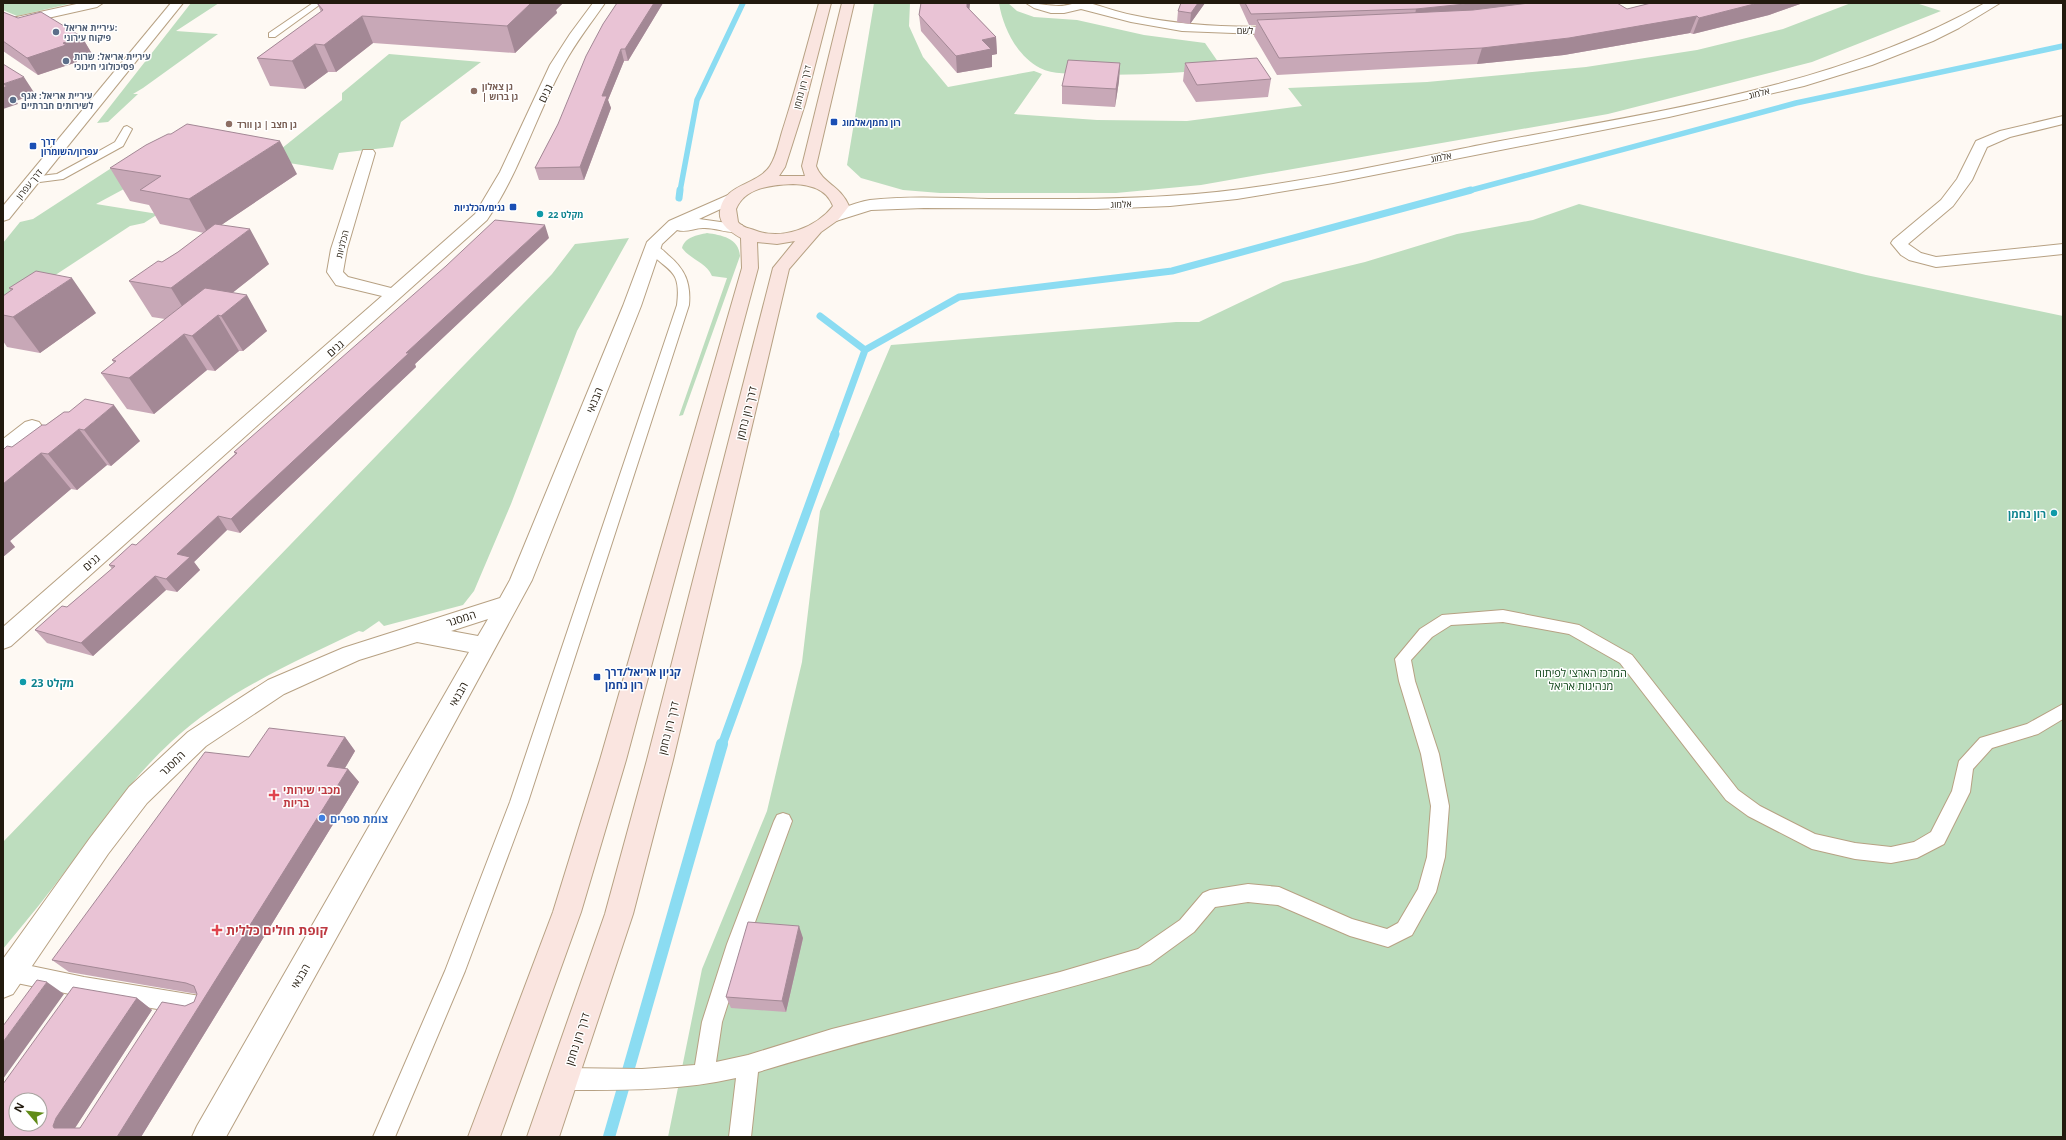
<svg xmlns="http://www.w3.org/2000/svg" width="2066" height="1140" viewBox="0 0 2066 1140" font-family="'Open Sans','Noto Sans Hebrew',sans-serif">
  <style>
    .green { fill: #bdddbe }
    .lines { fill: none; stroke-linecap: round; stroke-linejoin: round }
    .stream-far3 { stroke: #8bdcf2; stroke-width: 5.5 }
    .stream-far2 { stroke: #8bdcf2; stroke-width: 7 }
    .stream-far1 { stroke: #8bdcf2; stroke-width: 9 }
    .stream { stroke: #8bdcf2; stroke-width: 12 }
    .service-casing { stroke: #b7a183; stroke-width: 2 }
    .minor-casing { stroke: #b7a183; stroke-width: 2 }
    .tertiary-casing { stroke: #b7a183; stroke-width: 2 }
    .secondary-casing { stroke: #b7a183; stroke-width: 2 }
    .service { fill: #fff; fill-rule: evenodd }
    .minor { fill: #fff; fill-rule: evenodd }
    .tertiary { fill: #fff; fill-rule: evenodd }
    .secondary { fill: #fae5e0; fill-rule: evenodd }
    .wall { fill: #c8a8b7 }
    .shaded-wall { fill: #a38895 }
    .building { fill: #e9c3d5; stroke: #a38895; fill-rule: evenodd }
    .service-dot { fill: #5c6f8a; stroke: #fff; stroke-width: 1.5 }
    .education-dot { fill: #8d6e63; stroke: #fff; stroke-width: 1.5 }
    .transit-dot { fill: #1a4fb4; stroke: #fff; stroke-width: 1.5 }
    .culture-dot { fill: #0f9aa8; stroke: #fff; stroke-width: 1.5 }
    .health-dot { fill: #e0444e; stroke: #fff; stroke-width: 1.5 }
    .shop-dot { fill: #3f7fe0; stroke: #fff; stroke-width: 1.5 }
    .labels { text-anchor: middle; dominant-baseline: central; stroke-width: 3; stroke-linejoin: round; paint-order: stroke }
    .far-service-label { font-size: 9px; font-weight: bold; fill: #4e5e75; stroke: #fff; text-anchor: start }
    .far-street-label { font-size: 9px; fill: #221a0e; stroke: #fff }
    .far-education-label { font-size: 9px; font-weight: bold; fill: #785e54; stroke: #fff; text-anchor: start }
    .far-transit-label { font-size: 9px; font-weight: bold; fill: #164399; stroke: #fff; text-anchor: start }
    .far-culture-label { font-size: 9px; font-weight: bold; fill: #0d838f; stroke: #fff; text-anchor: start }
    .street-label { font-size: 11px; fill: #221a0e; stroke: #fff }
    .culture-label { font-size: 11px; font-weight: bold; fill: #0d838f; stroke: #fff; text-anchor: end }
    .transit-label { font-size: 11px; font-weight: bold; fill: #164399; stroke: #fff; text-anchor: start }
    .park-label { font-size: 11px; fill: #0d4316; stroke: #fff }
    .health-label { font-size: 11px; font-weight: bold; fill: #be3a42; stroke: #fff; text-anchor: start }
    .shop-label { font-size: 11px; font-weight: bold; fill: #366cbe; stroke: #fff; text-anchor: start }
    .near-health-label { font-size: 13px; font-weight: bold; fill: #be3a42; stroke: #fff; text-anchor: start }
  </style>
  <rect width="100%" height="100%" fill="#fef9f3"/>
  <path class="green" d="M 3,3 L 73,3 L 17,16 L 3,10 Z
    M 191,3 L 219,3 L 176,31 L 218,34 L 143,88 L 133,94 L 138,94 L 108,122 L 97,123 Z
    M 874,3 L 910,3 L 909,26 L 923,57 L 948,87 L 1034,71 L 1042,74 L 1014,114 L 1097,120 L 1187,121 L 1302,106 L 1288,88 L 1427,82 L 1586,67 L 1697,50 L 1783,29 L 1851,3 L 1916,3 L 1941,11 L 1812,62 L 1608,114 L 1201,185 L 1116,193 L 940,193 L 903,190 L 861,178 L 847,165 Z
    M 999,3 L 1008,3 L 1017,11 L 1034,17 L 1077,20 L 1144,35 L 1205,43 L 1223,69 C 1177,73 1131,76 1085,74 C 1071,73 1053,75 1040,68 C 1017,56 1003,28 999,3 Z
    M 389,54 L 481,62 L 401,122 L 393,147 L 339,153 L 333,170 L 270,160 L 281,149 L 342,100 L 342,93 Z
    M 204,146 L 96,204 L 158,214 L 144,223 L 130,226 L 31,291 L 3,327 L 3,243 L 20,222 L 33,219 L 113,167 Z
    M 1579,204 L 1866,275 L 2063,316 L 2063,1137 L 668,1137 L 702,969 L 767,811 L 802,662 L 820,511 L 891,345 L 1176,322 L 1199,322 L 1283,282 L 1365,262 L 1457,234 L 1533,220 Z
    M 707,233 C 721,235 739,238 740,256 L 683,415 L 679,416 L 727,278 L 712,276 C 706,262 691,260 682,248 C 685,237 697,235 707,233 Z
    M 629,238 L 577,331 L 511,504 L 474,591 L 463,605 L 384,626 L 379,621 L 363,632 L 359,631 C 296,661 223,693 171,742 C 133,777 104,819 73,861 C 51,891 27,920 3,949 L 3,842 L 552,274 L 575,244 Z"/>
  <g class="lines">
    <path class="stream-far3" d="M 680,191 L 697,100 L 743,3
      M 1468,191 L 1796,103 L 2063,46"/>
    <path class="stream-far2" d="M 679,198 L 680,190
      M 820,316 L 865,350 L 834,435
      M 865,350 L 959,297 L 1172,271 L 1471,190"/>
    <path class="stream-far1" d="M 722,745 L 835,434"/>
    <path class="stream" d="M 609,1137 L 722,744"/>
    <g class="service-casing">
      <path id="service" d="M 313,3 L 322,3 L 275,37 L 269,37 L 269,33 Z
        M 127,126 L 132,129 L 123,146 L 63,179 L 32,183 L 27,180 L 32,177 L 57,174 L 92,155 L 115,142 L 124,127 Z
        M 653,245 C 659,246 664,251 668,255 C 685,269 691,283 689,305 L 528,802 L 465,971 L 395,1137 L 373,1137 L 445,971 L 510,802 L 677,305 C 682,265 665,273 647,248 Z
        M 1503,610 L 1579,625 L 1632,655 L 1738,790 L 1760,806 L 1815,834 L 1855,843 L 1891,847 L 1914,842 L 1931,832 L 1952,791 L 1959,761 L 1980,738 L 2027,724 L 2063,704 L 2063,719 L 2038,734 L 1992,748 L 1973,769 L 1970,792 L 1944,844 L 1917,858 L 1891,863 L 1855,859 L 1812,849 L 1748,816 L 1726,800 L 1620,663 L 1569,634 L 1503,622 L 1451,625 L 1432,637 L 1411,660 L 1415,681 L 1439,754 L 1449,806 L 1445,857 L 1436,892 L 1412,935 L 1388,947 L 1350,936 L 1278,905 L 1248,902 L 1215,907 L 1194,932 L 1150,964 L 1143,966 C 1015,1005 885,1033 758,1072 L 751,1137 L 729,1137 L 736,1078 C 679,1091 622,1090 564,1090 L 557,1086 L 553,1079 L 557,1072 L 564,1068 L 642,1069 L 695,1065 L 702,1022 L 727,944 L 774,821 L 777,815 L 783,813 L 789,815 L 792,821 L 747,944 L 722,1022 L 716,1062 L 748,1055 L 832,1029 L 1060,972 L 1138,949 L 1180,920 L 1203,893 L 1210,890 L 1248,884 L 1279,887 L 1352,919 L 1387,929 L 1398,923 L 1418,889 L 1427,857 L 1431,806 L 1421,754 L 1399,681 L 1395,659 L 1420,629 L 1442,615 Z
        M 12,962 L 84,977 L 200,996 L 207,999 L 210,1006 L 207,1013 L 200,1016 L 84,997 L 12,982 L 5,979 L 3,974 L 5,965 Z"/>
    </g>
    <g class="minor-casing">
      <path id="minor" d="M 81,3 L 103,3 L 97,7 L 3,28 L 3,20 Z
        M 593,3 L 605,3 C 591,23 576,42 564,64 C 536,115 520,172 487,220 L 11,646 L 3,649 L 3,627 L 382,296 L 336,285 L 327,272 L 331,249 L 363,150 L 373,150 L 375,153 L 347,249 L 343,272 L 348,277 L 391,288 L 475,214 L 500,172 L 550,65 L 570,34 Z
        M 1026,3 C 1037,3 1048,6 1059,6 C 1069,6 1079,0 1089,3 C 1101,6 1117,12 1132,15 C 1183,26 1234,28 1286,26 L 1292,30 L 1286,34 L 1259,34 L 1182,31 L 1131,22 L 1081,9 L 1064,13 L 1051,13 L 1034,8 Z
        M 1985,3 L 2000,3 L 1959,28 L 1933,41 L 1872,65 L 1804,86 L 1669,117 L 1333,183 L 1237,199 L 1170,206 L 1096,209 L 924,208 L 871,210 L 836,221 L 830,219 L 828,216 L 830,213 C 843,208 857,202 870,200 C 909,196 950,198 989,199 C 1049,199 1108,200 1167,196 C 1274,190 1385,164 1490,143 C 1658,111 1833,88 1985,3 Z
        M 2063,116 L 2063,124 L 2010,137 L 1987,147 L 1972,180 L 1953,206 L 1908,244 L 1921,253 L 1936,257 L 2063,244 L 2063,254 L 1936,267 L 1909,260 L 1901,255 L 1891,243 L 1893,240 L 1941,200 L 1957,179 L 1976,141 L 2000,131 Z
        M 735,192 L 740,194 L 743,197 L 740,200 L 699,219 L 742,225 L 744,228 L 742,231 C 729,235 716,227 703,228 C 694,228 687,233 677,230 L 662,244 L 641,306 L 532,580 L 410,805 L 226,1137 L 192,1137 L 197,1126 L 469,652 L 417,642 L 359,660 L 284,694 L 206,746 L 147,803 L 108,854 L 13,994 L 3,998 L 3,959 L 90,838 L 129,787 L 188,732 L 268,680 L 343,648 L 500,598 L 510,580 L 623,306 L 647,242 L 669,221 ZM 488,619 L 478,636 L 451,631 Z
        M 32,420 L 39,422 L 42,426 L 39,430 L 10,454 L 3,456 L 3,439 L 25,422 Z"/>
    </g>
    <g class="tertiary-casing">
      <path id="tertiary" d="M 171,3 L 183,3 L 9,219 L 3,221 L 3,206 Z"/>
    </g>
    <g class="secondary-casing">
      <path id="secondary" d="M 819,3 L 831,3 L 805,104 L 785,167 L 779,176 L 805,176 L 802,166 L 842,3 L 854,3 L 816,166 C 823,184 840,185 849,206 L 838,220 L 821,232 L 789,269 L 673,760 L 633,914 L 559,1137 L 527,1137 L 605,914 L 647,760 L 773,268 L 795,241 L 777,244 L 757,242 L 758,268 L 626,760 L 581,912 L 500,1137 L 468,1137 L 553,912 L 600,760 L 742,268 L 741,238 C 731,232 718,224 720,211 C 724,183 757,186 770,166 C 776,157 779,142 782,132 C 796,89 807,46 819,3 ZM 793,184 C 810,185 826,188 833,206 C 816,228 781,241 754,230 C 748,228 742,227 738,222 L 736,209 C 745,187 772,185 793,184 Z"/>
    </g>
    <use href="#service" class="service"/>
    <use href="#minor" class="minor"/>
    <use href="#tertiary" class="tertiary"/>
    <use href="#secondary" class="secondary"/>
  </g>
  <path class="wall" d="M 317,3 L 563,3 L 556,10 L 557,13 L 515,53 L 373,43 L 336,72 L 328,72 L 305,89 L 270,86 L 257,58 L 321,12 Z
    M 617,3 L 663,3 L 628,61 L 624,61 L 608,100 L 611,108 L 584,180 L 539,180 L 535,168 L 558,124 L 617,4 Z
    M 921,3 L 970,3 L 969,9 L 996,37 L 997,54 L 992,55 L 992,67 L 957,73 L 921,31 L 919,15 Z
    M 1181,3 L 1205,3 L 1190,24 L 1177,22 L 1178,11 Z
    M 1239,3 L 1617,3 L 1627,9 L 1651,3 L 1803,3 L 1769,15 L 1693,34 L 1690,33 L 1564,55 L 1477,64 L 1277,75 L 1254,36 L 1256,25 L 1249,25 Z
    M 3,12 L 18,18 L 82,37 L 92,54 L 75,60 L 77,62 L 38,75 L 3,51 Z
    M 1120,63 L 1119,81 L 1115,107 L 1062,104 L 1062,86 Z
    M 1185,63 L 1271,79 L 1268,97 L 1196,102 L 1183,81 Z
    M 110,168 L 297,174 L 221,225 L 269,264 L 232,293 L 267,331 L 243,351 L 239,351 L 215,371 L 207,370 L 154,414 L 127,409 L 101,373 L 114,363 L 112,360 L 165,319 L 152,317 L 129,281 L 162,262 L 178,252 L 204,233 L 160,224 L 149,205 L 130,201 Z
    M 549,238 L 415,364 L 416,367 L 240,533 L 227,530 L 194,562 L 200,570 L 177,592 L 166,590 L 93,656 L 47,643 L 35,630 L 67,607 L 112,569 L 109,565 L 136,545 L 235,454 L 234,452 Z
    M 9,288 L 96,313 L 40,353 L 7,347 L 3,341 L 3,296 L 11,291 Z
    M 64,412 L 140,441 L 111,466 L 107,465 L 77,490 L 71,489 L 10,541 L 15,547 L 3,557 L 3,450 L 12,447 L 46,425 Z
    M 345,737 L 355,751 L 345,768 L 348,769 L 359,782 L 141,1137 L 3,1137 L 137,998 L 152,1010 L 75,1128 L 80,1128 L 185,1006 L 194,1002 L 197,994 L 69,972 L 52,960 L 249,757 Z
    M 803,938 L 786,1012 L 731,1008 L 726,997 Z"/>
  <path class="shaded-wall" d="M 531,3 L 563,3 L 556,10 L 557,13 L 515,53 L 507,26 Z
    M 654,3 L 663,3 L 628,61 L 625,49 Z
    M 967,3 L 970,3 L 968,24 L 967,7 Z
    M 1198,3 L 1205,3 L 1190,24 L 1191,13 Z
    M 1475,3 L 1579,3 L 1414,20 L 1416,9 Z
    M 1758,3 L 1803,3 L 1769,15 L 1693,34 L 1699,18 Z
    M 362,16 L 373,43 L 336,72 L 324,45 Z
    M 1697,16 L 1690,33 L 1564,55 L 1477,64 L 1482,48 Z
    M 82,37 L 92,54 L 75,60 L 77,62 L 38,75 L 27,58 L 63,43 Z
    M 996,37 L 997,54 L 992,55 L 992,67 L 957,73 L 956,56 L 982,40 Z
    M 315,44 L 328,72 L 305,89 L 292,61 Z
    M 621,49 L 624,61 L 608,100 L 611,108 L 584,180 L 580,167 L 602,96 Z
    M 1120,63 L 1119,81 L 1115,107 L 1116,89 Z
    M 24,77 L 35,94 L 16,101 L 18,104 L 3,109 L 3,84 Z
    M 280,141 L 297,174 L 208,234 L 189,199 Z
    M 545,225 L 549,238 L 415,364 L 416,367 L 240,533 L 231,519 L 406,353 Z
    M 250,229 L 269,264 L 193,324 L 171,288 Z
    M 72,278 L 96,313 L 40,353 L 13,317 Z
    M 247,295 L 267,331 L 243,351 L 221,316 Z
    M 218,315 L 239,351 L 215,371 L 192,336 Z
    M 184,334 L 207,370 L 154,414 L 129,378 Z
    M 114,405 L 140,441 L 111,466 L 84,430 Z
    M 79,429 L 107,465 L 77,490 L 48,454 Z
    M 41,453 L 71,489 L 10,541 L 15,547 L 3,557 L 3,484 Z
    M 218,516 L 227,530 L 194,562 L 200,570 L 177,592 L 166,579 L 177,554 Z
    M 155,576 L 166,590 L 93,656 L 81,643 Z
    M 345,737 L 355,751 L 338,780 L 327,766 Z
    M 348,769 L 359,782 L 141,1137 L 117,1137 Z
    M 799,926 L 803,938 L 786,1012 L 782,1001 Z
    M 47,982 L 64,994 L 3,1079 L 3,1042 Z
    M 137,998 L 152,1010 L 75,1128 L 54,1128 L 53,1126 L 56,1118 Z"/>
  <path class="building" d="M 317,3 L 531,3 L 507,26 L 362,16 L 324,45 L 315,44 L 292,61 L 257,58 L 323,10 Z
    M 617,3 L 654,3 L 625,49 L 621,49 L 602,96 L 607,96 L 580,167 L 535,168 L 558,124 L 586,56 L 603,24 Z
    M 921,3 L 967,3 L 967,7 L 996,37 L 982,40 L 991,49 L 956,56 L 919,15 Z
    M 1181,3 L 1198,3 L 1191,13 L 1178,11 Z
    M 1245,3 L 1475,3 L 1416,9 L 1251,14 Z
    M 1529,3 L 1617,3 L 1627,9 L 1651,3 L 1758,3 L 1699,18 L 1697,16 L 1569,38 L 1482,48 L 1279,58 L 1257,20 L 1473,10 Z
    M 3,12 L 18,18 L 41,12 L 82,37 L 63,43 L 66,45 L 27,58 L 3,41 Z
    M 1257,58 L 1271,79 L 1197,85 L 1185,63 Z
    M 1068,60 L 1120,63 L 1116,89 L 1062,86 Z
    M 3,64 L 24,77 L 3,84 Z
    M 3,84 L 7,86 L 3,88 Z
    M 187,124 L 280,141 L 189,199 L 140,190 L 161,176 L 110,168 L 146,145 L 168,134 L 171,134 Z
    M 495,220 L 545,225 L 406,353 L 409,353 L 231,519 L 218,516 L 177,554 L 190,557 L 166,579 L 155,576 L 81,643 L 35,630 L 62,606 L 67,607 L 115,566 L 109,565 L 132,544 L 136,545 L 237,453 L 234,452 L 446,266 Z
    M 215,224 L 250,229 L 171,288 L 129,281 L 158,261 L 162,262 L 178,252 Z
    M 36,271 L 72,278 L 13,317 L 3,315 L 3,296 L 13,289 L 9,288 Z
    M 205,288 L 247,295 L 221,316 L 218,315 L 192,336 L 184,334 L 129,378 L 101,373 L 116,361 L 112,360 Z
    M 85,399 L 114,405 L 84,430 L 79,429 L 48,454 L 41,453 L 3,484 L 3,450 L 7,446 L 12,447 L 42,425 L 46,425 L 64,412 L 69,412 Z
    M 269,728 L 345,737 L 327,766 L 348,769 L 117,1137 L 3,1137 L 3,1084 L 73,987 L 137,998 L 56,1118 L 53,1126 L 54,1128 L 80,1128 L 162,1002 L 185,1006 L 194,1002 L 197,994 L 194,986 L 186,983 L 52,960 L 205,752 L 249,757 ZM 16,1100 L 40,1100 L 40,1124 L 16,1124 Z
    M 748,922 L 799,926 L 782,1001 L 726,997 Z
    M 37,980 L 47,982 L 3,1042 L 3,1026 Z"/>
  <g class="service-dot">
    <circle cx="56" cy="32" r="4"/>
    <circle cx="66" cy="61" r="4"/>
    <circle cx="13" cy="100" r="4"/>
  </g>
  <g class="education-dot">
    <circle cx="474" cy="91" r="4"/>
    <circle cx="229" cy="124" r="4"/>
  </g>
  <g class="transit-dot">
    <rect x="830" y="118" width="8" height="8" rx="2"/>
    <rect x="29" y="142" width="8" height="8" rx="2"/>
    <rect x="509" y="203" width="8" height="8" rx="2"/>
    <rect x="593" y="673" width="8" height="8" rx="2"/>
  </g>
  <g class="culture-dot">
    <circle cx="540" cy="214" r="4"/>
    <circle cx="2054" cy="513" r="4"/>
    <circle cx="23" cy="682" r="4"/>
  </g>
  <g class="health-dot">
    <path d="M272 789h4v4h4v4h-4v4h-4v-4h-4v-4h4z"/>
    <path d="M215 924h4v4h4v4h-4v4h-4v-4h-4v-4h4z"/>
  </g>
  <circle class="shop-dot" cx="322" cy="818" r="4"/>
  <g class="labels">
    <g class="far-service-label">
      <text x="64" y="27">עיריית אריאל:<tspan x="64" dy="10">פיקוח עירוני</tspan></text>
      <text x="74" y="56">עיריית אריאל: שרות<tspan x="74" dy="10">פסיכולוגי חינוכי</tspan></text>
      <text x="21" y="95">עיריית אריאל: אגף<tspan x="21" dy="10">לשירותים חברתיים</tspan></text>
    </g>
    <g class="far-street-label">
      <text x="1245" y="30">לשם</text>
      <text transform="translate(802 87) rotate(-75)">דרך רון נחמן</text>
      <text transform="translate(1759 93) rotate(-14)">אלמוג</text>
      <text transform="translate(1441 157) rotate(-11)">אלמוג</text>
      <text transform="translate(29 184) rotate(-51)">דרך עפרון</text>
      <text transform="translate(1121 204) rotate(-2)">אלמוג</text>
      <text transform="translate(342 244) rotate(-76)">הכלניות</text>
    </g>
    <g class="far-education-label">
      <text x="482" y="86">גן צאלון<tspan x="482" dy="10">| גן ברוש</tspan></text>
      <text x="237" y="124">גן חצב | גן וורד</text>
    </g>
    <g class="far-transit-label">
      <text x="842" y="122">רון נחמן/אלמוג</text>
      <text x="41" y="141">דרך<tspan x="41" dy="10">עפרון/השומרון</tspan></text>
      <text x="505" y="207" text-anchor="end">גנים/הכלניות</text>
    </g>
    <g class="far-culture-label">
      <text x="548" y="214">מקלט 22</text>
    </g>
    <g class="street-label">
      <text transform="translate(545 93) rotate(-65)">גנים</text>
      <text transform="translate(335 348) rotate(-41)">גנים</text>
      <text transform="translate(594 400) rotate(-68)">הבנאי</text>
      <text transform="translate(746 413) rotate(-76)">דרך רון נחמן</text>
      <text transform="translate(91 562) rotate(-41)">גנים</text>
      <text transform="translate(461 618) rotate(-18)">המסגר</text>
      <text transform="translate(458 694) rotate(-61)">הבנאי</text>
      <text transform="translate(668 728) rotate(-76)">דרך רון נחמן</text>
      <text transform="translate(172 763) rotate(-44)">המסגר</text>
      <text transform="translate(300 976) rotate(-60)">הבנאי</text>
      <text transform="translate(577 1039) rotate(-72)">דרך רון נחמן</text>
    </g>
    <g class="culture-label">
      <text x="2046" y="513">רון נחמן</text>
      <text x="31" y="682" text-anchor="start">מקלט 23</text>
    </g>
    <g class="transit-label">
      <text x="605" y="671">קניון אריאל/דרך<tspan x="605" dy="13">רון נחמן</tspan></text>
    </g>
    <g class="park-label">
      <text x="1581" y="672">המרכז הארצי לפיתוח<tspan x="1581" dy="13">מנהיגות אריאל</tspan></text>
    </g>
    <g class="health-label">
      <text x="283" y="789">מכבי שירותי<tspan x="283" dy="13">בריות</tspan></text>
    </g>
    <g class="shop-label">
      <text x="330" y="818">צומת ספרים</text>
    </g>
    <g class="near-health-label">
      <text x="226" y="930">קופת חולים כללית</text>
    </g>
  </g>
  <rect width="2066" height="1140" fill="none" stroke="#221a0e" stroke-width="8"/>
  <g transform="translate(28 1112) rotate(298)"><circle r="19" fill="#ffffff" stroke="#a7a39f"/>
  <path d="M0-3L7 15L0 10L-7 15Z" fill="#618b19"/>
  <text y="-6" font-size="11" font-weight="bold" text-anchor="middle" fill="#221a0e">N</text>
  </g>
</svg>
